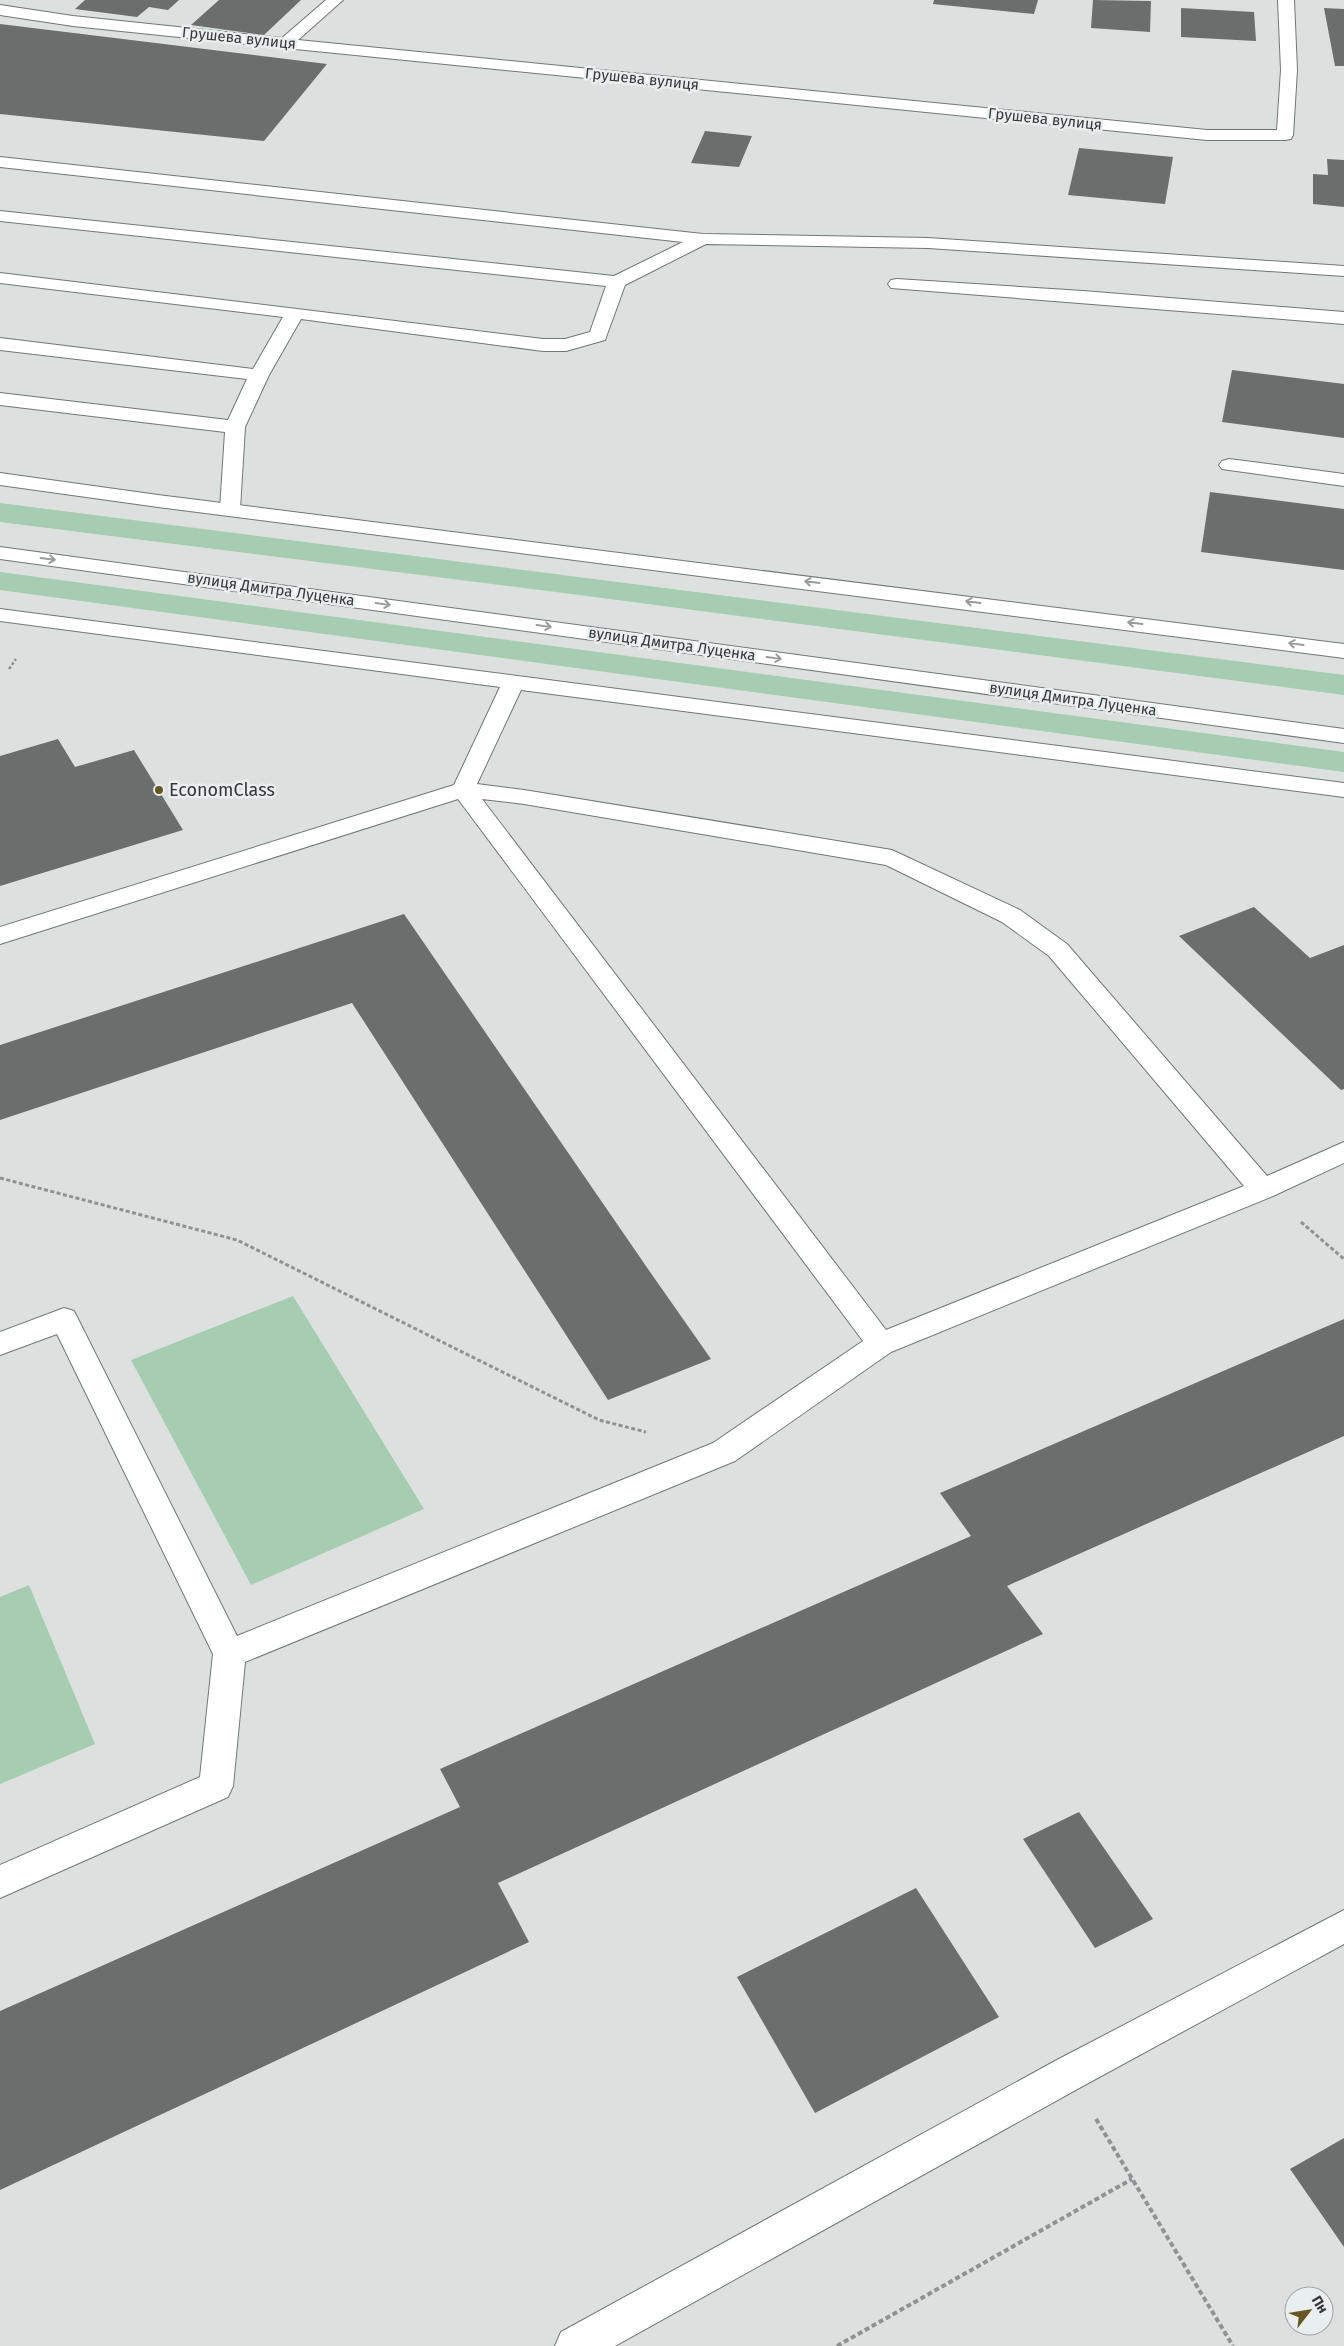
<svg xmlns="http://www.w3.org/2000/svg" width="1344" height="2346" viewBox="0 0 1344 2346" font-family="'Fira Sans',sans-serif">
  <style>
    .green { fill: #a6ccb2 }
    .building { fill: #6b6e6d }
    .lines { fill: none; stroke-linecap: round; stroke-linejoin: round }
    .lane-casing { stroke: #727676; stroke-width: 2 }
    .street-casing { stroke: #727676; stroke-width: 2 }
    .secondary-casing { stroke: #727676; stroke-width: 2 }
    .path-far2 { stroke: #8f9292; stroke-width: 2.5; stroke-dasharray: 3 2; stroke-linecap: butt }
    .path-far1 { stroke: #8f9292; stroke-width: 3; stroke-dasharray: 4 2.5; stroke-linecap: butt }
    .path { stroke: #8f9292; stroke-width: 4; stroke-dasharray: 5 3; stroke-linecap: butt }
    .lane { fill: #fff; fill-rule: evenodd }
    .street { fill: #fff; fill-rule: evenodd }
    .secondary { fill: #fff; fill-rule: evenodd }
    .oneway { stroke: #9a9c9c }
    .poi-dot { fill: #655623; stroke: #e9eeee; stroke-width: 2 }
    .labels { text-anchor: middle; dominant-baseline: central; stroke-width: 5; stroke-linejoin: round; paint-order: stroke }
    .far-street-label { font-size: 15px; fill: #363838; stroke: #e9eeee }
    .poi-label { font-size: 18px; fill: #363838; stroke: #e9eeee; text-anchor: start }
  </style>
  <rect width="100%" height="100%" fill="#dce1e0"/>
  <path class="green" d="M 0,503 L 1344,675 L 1344,695 L 564,593 L 0,522 Z
    M 0,572 L 1344,752 L 1344,772 L 0,590 Z
    M 293,1296 L 424,1509 L 251,1585 L 131,1360 Z
    M 29,1585 L 95,1744 L 0,1784 L 0,1597 Z"/>
  <path class="building" d="M 85,0 L 179,0 L 168,10 L 149,7 L 137,17 L 75,9 Z
    M 219,0 L 301,0 L 264,35 L 191,25 Z
    M 934,0 L 1038,0 L 1034,14 L 933,4 Z
    M 1093,0 L 1151,1 L 1150,32 L 1091,28 Z
    M 1181,8 L 1254,12 L 1256,41 L 1181,37 Z
    M 1324,8 L 1344,9 L 1344,66 L 1335,66 Z
    M 0,24 L 327,64 L 264,141 L 0,114 Z
    M 705,131 L 752,136 L 739,167 L 691,163 Z
    M 1079,148 L 1173,157 L 1165,204 L 1068,195 Z
    M 1327,159 L 1344,160 L 1344,207 L 1313,204 L 1313,174 L 1328,175 Z
    M 1232,370 L 1344,384 L 1344,438 L 1222,422 Z
    M 1210,492 L 1344,509 L 1344,570 L 1201,552 Z
    M 58,739 L 75,767 L 134,750 L 183,830 L 0,886 L 0,756 Z
    M 1254,907 L 1310,958 L 1344,945 L 1344,1089 L 1341,1090 L 1179,936 Z
    M 404,914 L 648,1269 L 711,1359 L 608,1400 L 352,1003 L 0,1120 L 0,1045 Z
    M 1344,1319 L 1344,1436 L 1007,1586 L 1043,1634 L 498,1883 L 529,1942 L 0,2190 L 0,2011 L 460,1807 L 440,1769 L 971,1536 L 940,1493 Z
    M 1079,1812 L 1153,1919 L 1095,1948 L 1023,1839 Z
    M 916,1888 L 999,2017 L 815,2113 L 737,1977 Z
    M 1344,2138 L 1344,2247 L 1290,2169 Z"/>
  <g class="lines">
    <g class="lane-casing">
      <path id="lane" d="M 0,157 L 703,234 L 928,238 L 1344,266 L 1344,276 L 928,248 L 706,244 L 625,285 L 605,340 L 566,351 L 543,351 L 301,319 L 269,375 L 245,427 L 240,509 L 237,513 L 230,515 L 223,513 L 220,509 L 225,432 L 0,405 L 0,393 L 228,420 L 247,379 L 0,350 L 0,338 L 253,369 L 283,317 L 0,283 L 0,273 L 543,339 L 565,339 L 590,332 L 606,286 L 0,221 L 0,211 L 614,276 L 683,242 L 0,167 Z
        M 897,279 L 1083,291 L 1344,312 L 1344,324 L 891,288 L 888,284 L 891,280 Z
        M 1229,459 L 1344,474 L 1344,486 L 1222,469 L 1219,465 L 1222,461 Z
        M 0,609 L 1344,783 L 1344,797 L 521,690 L 477,784 L 524,790 L 892,850 L 1020,910 L 1067,944 L 1267,1176 L 1344,1142 L 1344,1163 L 1273,1196 L 891,1352 L 735,1461 L 245,1662 L 233,1786 L 228,1797 L 0,1898 L 0,1865 L 200,1777 L 213,1654 L 57,1334 L 0,1355 L 0,1332 L 64,1308 L 74,1311 L 237,1636 L 713,1443 L 863,1341 L 458,799 L 0,944 L 0,927 L 454,785 L 500,687 L 0,621 ZM 482,799 L 524,804 L 886,865 L 1002,922 L 1049,956 L 1244,1186 L 886,1330 Z
        M 1344,1910 L 1344,1944 L 1081,2087 L 615,2346 L 555,2346 L 561,2332 L 1055,2061 Z"/>
    </g>
    <g class="street-casing">
      <path id="street" d="M 326,0 L 343,0 L 298,40 L 1207,130 L 1277,130 L 1281,70 L 1278,0 L 1294,0 L 1297,70 L 1293,135 L 1291,139 L 1285,140 L 1207,140 L 285,48 L 73,26 L 0,15 L 0,5 L 73,16 L 282,38 Z"/>
    </g>
    <g class="secondary-casing">
      <path id="secondary" d="M 0,473 L 158,495 L 1344,644 L 1344,658 L 158,507 L 0,485 Z
        M 0,547 L 1344,729 L 1344,743 L 0,559 Z"/>
    </g>
    <path class="path-far2" d="M 9,669 L 16,659"/>
    <path class="path-far1" d="M 0,1178 L 237,1240 L 599,1420 L 646,1432
      M 1301,1222 L 1344,1259"/>
    <path class="path" d="M 1096,2119 L 1233,2346
      M 837,2346 L 1132,2179"/>
    <use href="#lane" class="lane"/>
    <use href="#street" class="street"/>
    <use href="#secondary" class="secondary"/>
  </g>
  <defs><path id="oneway-shaft" d="M-6 0H5M1.5-3L5.5 0L1.5 3" fill="none" stroke-width="1.6" stroke-linecap="round" stroke-linejoin="round" transform="scale(1.25)"/></defs>
  <g class="oneway">
    <use href="#oneway-shaft" transform="translate(48 559) rotate(7)"/>
    <use href="#oneway-shaft" transform="translate(812 582) rotate(-173)"/>
    <use href="#oneway-shaft" transform="translate(973 602) rotate(-173)"/>
    <use href="#oneway-shaft" transform="translate(383 604) rotate(8)"/>
    <use href="#oneway-shaft" transform="translate(1135 623) rotate(-173)"/>
    <use href="#oneway-shaft" transform="translate(544 626) rotate(8)"/>
    <use href="#oneway-shaft" transform="translate(1296 644) rotate(-172)"/>
    <use href="#oneway-shaft" transform="translate(774 658) rotate(8)"/>
  </g>
  <circle class="poi-dot" cx="159" cy="790" r="5"/>
  <g class="labels">
    <g class="far-street-label">
      <text transform="translate(239 38) rotate(6)">Грушева вулиця</text>
      <text transform="translate(642 79) rotate(6)">Грушева вулиця</text>
      <text transform="translate(1045 119) rotate(6)">Грушева вулиця</text>
      <text transform="translate(271 589) rotate(8)">вулиця Дмитра Луценка</text>
      <text transform="translate(672 644) rotate(8)">вулиця Дмитра Луценка</text>
      <text transform="translate(1073 699) rotate(8)">вулиця Дмитра Луценка</text>
    </g>
    <g class="poi-label">
      <text x="169" y="790">EconomClass</text>
    </g>
  </g>
  <g transform="translate(1309 2311) rotate(59)"><circle r="24" fill="#e9eeee" stroke="#a1a5a5"/>
  <path d="M0-4L9 19L0 12L-9 19Z" fill="#655623"/>
  <text y="-8" font-size="14" font-weight="bold" text-anchor="middle" fill="#363838">Пн</text>
  </g>
</svg>
